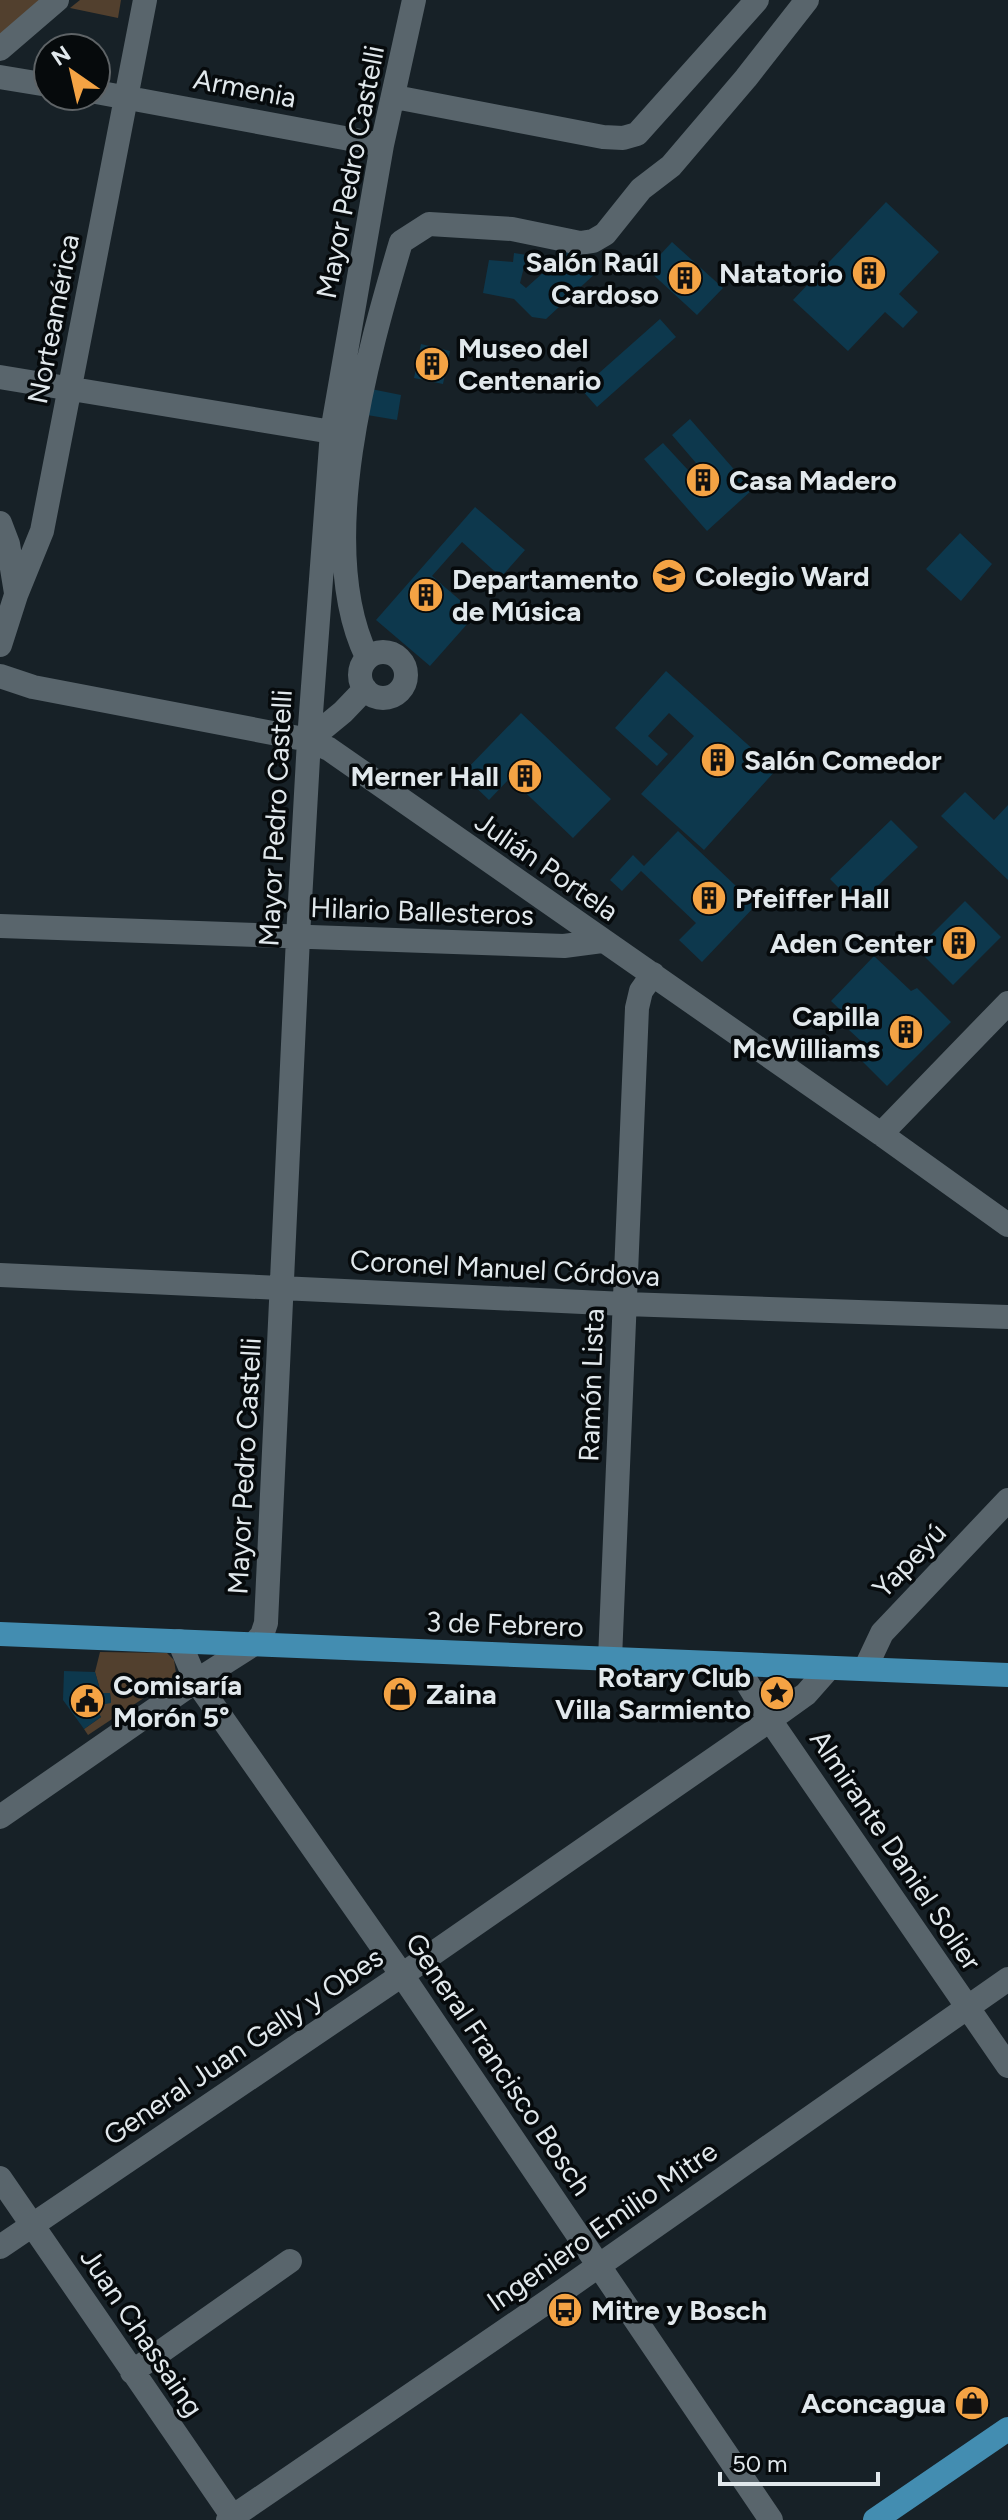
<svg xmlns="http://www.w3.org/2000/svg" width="1008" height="2520" viewBox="0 0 1008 2520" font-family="Figtree,sans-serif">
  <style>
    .green { fill: #52402e }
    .building { fill: #0d384d }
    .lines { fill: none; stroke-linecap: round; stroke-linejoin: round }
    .minor { stroke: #59656c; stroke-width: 24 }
    .major { stroke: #438db1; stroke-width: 24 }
    .labels { text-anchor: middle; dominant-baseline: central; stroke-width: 7; stroke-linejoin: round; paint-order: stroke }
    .street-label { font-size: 28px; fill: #e1e8ec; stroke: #060a0c }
    .poi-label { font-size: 28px; font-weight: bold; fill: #e1e8ec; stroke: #060a0c; text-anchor: start }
  </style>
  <rect width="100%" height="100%" fill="#172127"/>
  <path class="green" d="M 0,0 L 43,0 L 0,36 Z
    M 80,0 L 121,0 L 118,18 L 70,8 Z
    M 100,1652 L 167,1653 L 174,1660 L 176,1673 L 168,1682 L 88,1735 L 84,1729 L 101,1717 L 94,1706 L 111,1702 L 110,1693 L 101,1693 L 95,1672 Z
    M 761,1681 L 791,1683 L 796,1691 L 777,1705 L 759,1692 Z"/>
  <path class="building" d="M 886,202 L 939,252 L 899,294 L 918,312 L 903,328 L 885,312 L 848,351 L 793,300 Z
    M 672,242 L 723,288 L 697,315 L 647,269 Z
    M 574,245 L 598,271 L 546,319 L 532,317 L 514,299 L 483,293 L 489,260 L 513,262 L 514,253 L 527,255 L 520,283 L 526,288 Z
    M 660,319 L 676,337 L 597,407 L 581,389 Z
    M 421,344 L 450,351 L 443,384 L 414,378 Z
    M 366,388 L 401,395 L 397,420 L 361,414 Z
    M 690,419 L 752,490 L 707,531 L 644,459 L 663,443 L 688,470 L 696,463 L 672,435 Z
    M 475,507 L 525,550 L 501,577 L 462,542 L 432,576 L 476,614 L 430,666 L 376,620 Z
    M 960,533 L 992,564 L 961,601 L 926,569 Z
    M 666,671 L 776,770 L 704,850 L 641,794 L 694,736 L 669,713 L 648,736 L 668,754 L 657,766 L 615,728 Z
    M 521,713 L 611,799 L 573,838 L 510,778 L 489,800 L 462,774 Z
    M 965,792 L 994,820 L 1008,805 L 1008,880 L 941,816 Z
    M 891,820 L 918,847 L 857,906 L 830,879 Z
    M 678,831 L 756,905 L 702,962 L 679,940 L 696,923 L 641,871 L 622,891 L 610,880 L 633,855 L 644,866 Z
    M 965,901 L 1001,937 L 953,985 L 917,949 Z
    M 874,956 L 911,991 L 917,988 L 951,1022 L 887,1086 L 853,1052 L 862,1042 L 849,1030 L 855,1024 L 831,1001 Z
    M 64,1671 L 95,1672 L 101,1693 L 110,1693 L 111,1703 L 94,1706 L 101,1717 L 84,1729 L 63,1700 Z"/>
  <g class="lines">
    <path class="minor" d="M 0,49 L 57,0
      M 0,77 L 48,85
      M 96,92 L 382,145
      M 395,97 L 603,137 L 623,138 L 637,134 L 757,0
      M 0,377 L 332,432
      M 0,523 L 8,544 L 16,593
      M 0,645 L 16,595 L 42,531 L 145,0
      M360 675a23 23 0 1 1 46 0a23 23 0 1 1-46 0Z
      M 367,657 C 313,546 367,356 401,242 L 429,224 L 512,229 L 580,243 L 593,241 L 605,234 L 641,189 L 671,166 L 746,78 L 807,0
      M 0,676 L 33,687 L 309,740 L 329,749 L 881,1134 L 1008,1225
      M 309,740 L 343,712 L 365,689
      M 0,926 L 564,946 L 602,941
      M 881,1134 L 1008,1003
      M 0,1275 L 625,1304 L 1008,1317
      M 179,1641 L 196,1681 L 402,1975 L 771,2520
      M 610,1659 L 637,1008 L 641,991 L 653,974
      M 739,1664 L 746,1681 L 770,1720 L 1008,2066
      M 865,1669 L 882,1633 L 1008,1500
      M 0,1817 L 196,1681 L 254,1644 L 262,1635 L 266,1623 L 298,937 L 309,740 L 332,432 L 382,145 L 414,0
      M 0,2178 L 235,2520
      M 0,2247 L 402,1975 L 770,1720 L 806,1694 L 829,1668
      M 132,2372 L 290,2261
      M 228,2520 L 557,2295 L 1008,1979"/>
    <path class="major" d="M 0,1634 L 1008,1675
      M 875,2520 L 1008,2429"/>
  </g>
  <defs>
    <g id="building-disc" transform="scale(1.8)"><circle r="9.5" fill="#f4a344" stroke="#060a0c"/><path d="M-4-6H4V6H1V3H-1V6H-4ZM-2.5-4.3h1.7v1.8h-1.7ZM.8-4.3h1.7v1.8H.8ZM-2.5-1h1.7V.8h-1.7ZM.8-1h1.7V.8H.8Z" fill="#111"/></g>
    <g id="school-disc" transform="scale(1.8)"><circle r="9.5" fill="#f4a344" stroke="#060a0c"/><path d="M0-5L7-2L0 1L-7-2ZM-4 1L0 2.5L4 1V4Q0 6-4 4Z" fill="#111"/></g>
    <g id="sight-disc" transform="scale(1.8)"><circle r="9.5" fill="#f4a344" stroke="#060a0c"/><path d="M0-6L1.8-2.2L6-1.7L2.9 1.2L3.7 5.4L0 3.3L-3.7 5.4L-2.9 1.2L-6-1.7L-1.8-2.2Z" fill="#111"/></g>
    <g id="shop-disc" transform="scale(1.8)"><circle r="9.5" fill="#f4a344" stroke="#060a0c"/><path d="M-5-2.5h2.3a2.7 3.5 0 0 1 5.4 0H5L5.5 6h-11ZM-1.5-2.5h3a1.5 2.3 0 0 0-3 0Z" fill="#111"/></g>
    <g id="civic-disc" transform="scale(1.8)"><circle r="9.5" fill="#f4a344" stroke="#060a0c"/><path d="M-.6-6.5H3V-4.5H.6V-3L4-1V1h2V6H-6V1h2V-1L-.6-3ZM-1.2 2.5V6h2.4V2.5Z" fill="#111"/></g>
    <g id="bus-disc" transform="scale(1.8)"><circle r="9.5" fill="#f4a344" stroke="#060a0c"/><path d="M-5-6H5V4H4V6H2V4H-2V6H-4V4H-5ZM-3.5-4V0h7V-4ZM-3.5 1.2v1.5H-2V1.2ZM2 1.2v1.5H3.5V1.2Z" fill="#111"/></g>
  </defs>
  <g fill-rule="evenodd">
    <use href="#building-disc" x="869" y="273"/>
    <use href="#building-disc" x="685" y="278"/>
    <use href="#building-disc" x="432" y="364"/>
    <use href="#building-disc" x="703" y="480"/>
    <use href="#school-disc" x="669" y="576"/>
    <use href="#building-disc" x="426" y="595"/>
    <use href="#building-disc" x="718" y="760"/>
    <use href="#building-disc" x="525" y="776"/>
    <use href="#building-disc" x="709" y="898"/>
    <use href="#building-disc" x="959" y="943"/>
    <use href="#building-disc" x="906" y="1032"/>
    <use href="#sight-disc" x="777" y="1693"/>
    <use href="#shop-disc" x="400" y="1694"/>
    <use href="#civic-disc" x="87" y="1701"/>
    <use href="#bus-disc" x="565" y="2310"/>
    <use href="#shop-disc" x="972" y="2403"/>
  </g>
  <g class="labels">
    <g class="street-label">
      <text transform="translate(245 88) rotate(11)">Armenia</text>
      <text transform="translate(350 172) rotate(-79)">Mayor Pedro Castelli</text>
      <text transform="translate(53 319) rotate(-79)">Norteamérica</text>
      <text transform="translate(275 818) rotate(-87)">Mayor Pedro Castelli</text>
      <text transform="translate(547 866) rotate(35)">Julián Portela</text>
      <text transform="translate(422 911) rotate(2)">Hilario Ballesteros</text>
      <text transform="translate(505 1268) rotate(3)">Coronel Manuel Córdova</text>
      <text transform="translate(591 1385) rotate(-88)">Ramón Lista</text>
      <text transform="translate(244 1466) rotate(-87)">Mayor Pedro Castelli</text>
      <text transform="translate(909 1560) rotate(-46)">Yapeyú</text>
      <text transform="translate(505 1624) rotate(2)">3 de Febrero</text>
      <text transform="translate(896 1850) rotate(56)">Almirante Daniel Solier</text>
      <text transform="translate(243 2046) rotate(-34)">General Juan Gelly y Obes</text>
      <text transform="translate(499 2064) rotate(56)">General Francisco Bosch</text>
      <text transform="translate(602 2226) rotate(-35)">Ingeniero Emilio Mitre</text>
      <text transform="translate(142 2332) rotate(56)">Juan Chassaing</text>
    </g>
    <g class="poi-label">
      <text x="659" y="262" text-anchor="end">Salón Raúl<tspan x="659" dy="32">Cardoso</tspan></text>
      <text x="843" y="273" text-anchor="end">Natatorio</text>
      <text x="458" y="348">Museo del<tspan x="458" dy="32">Centenario</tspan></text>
      <text x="729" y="480">Casa Madero</text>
      <text x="695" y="576">Colegio Ward</text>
      <text x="452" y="579">Departamento<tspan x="452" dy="32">de Música</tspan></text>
      <text x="744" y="760">Salón Comedor</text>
      <text x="499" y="776" text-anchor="end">Merner Hall</text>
      <text x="735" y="898">Pfeiffer Hall</text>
      <text x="933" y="943" text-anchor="end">Aden Center</text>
      <text x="880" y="1016" text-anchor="end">Capilla<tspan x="880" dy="32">McWilliams</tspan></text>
      <text x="751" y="1677" text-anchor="end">Rotary Club<tspan x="751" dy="32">Villa Sarmiento</tspan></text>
      <text x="113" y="1685">Comisaría<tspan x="113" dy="32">Morón 5°</tspan></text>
      <text x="426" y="1694">Zaina</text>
      <text x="591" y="2310">Mitre y Bosch</text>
      <text x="946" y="2403" text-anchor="end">Aconcagua</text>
    </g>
  </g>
  <g transform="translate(72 72) rotate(326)"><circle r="38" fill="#060a0c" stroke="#5e6366" stroke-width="2"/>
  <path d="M0-6L14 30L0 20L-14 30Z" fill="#f4a344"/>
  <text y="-12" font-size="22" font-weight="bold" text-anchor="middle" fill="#e1e8ec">N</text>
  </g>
  <path d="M720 2472v12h158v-12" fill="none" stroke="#e1e8ec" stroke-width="4"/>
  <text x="732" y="2472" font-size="24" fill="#e1e8ec" stroke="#060a0c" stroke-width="6" paint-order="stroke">50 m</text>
</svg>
